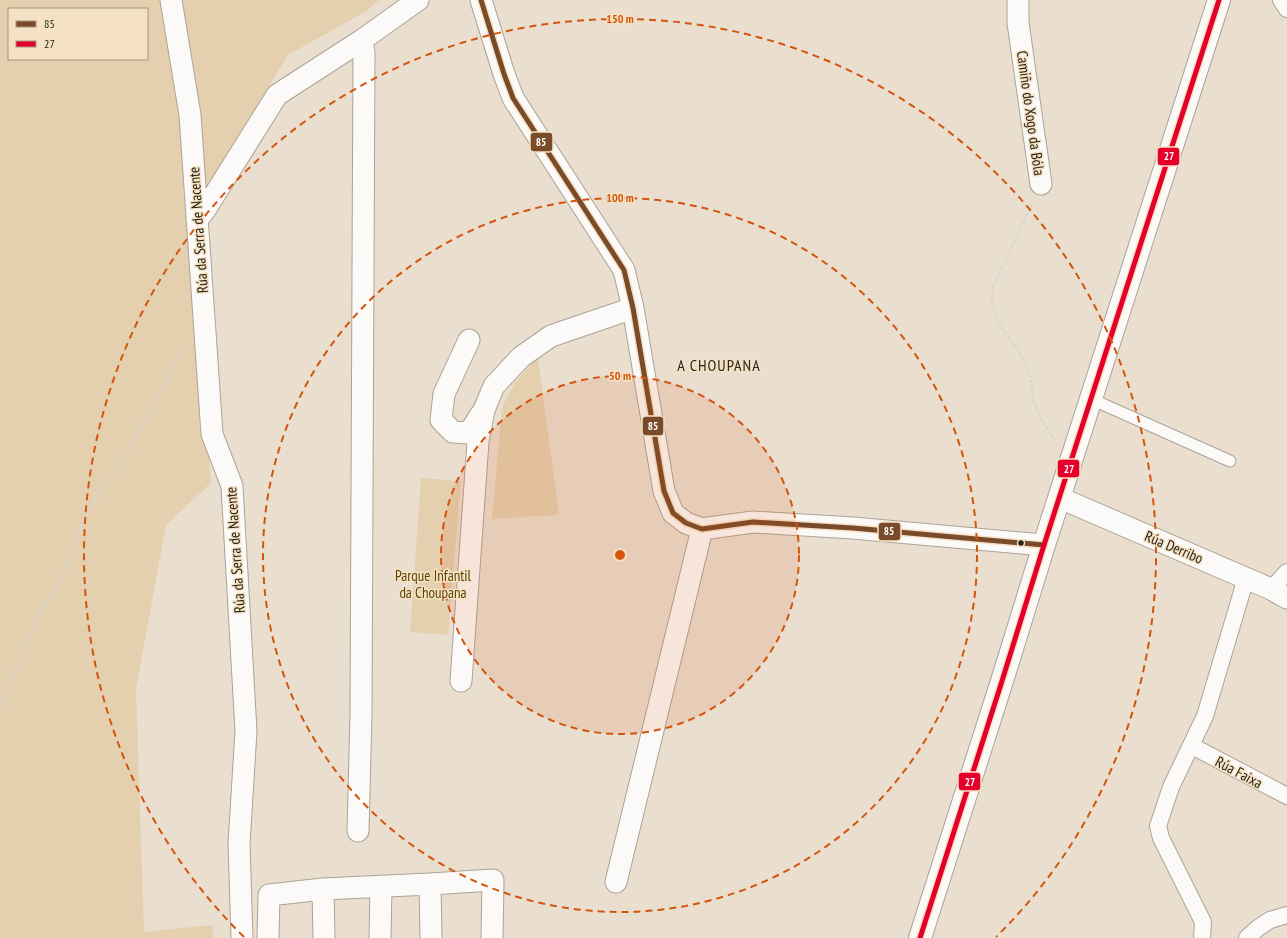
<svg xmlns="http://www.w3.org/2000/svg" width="1287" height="938" viewBox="0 0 1287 938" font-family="'PT Sans Narrow',sans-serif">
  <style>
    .green { fill: #e4d0af; fill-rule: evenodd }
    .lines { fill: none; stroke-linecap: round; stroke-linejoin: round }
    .service-casing { stroke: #aba396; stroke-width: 13 }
    .pedestrian-casing { stroke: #aba396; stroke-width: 18 }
    .minor-casing { stroke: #aba396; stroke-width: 23 }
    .primary-casing { stroke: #aba396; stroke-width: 24 }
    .path { stroke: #d9d6d1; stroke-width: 2.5; stroke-dasharray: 3 2; stroke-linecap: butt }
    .service { stroke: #fcfaf8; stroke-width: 11 }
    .pedestrian { stroke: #fcfaf8; stroke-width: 16 }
    .minor { stroke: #fcfaf8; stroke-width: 21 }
    .primary { stroke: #fcfaf8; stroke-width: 22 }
    .bus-1-casing { stroke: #f5e2c4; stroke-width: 8 }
    .bus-2-casing { stroke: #f5e2c4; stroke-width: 8 }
    .bus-1 { stroke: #7a4b2a; stroke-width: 5 }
    .bus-2 { stroke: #e4002b; stroke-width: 5 }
    .ring { fill: none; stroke: #d5540d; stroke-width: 2; stroke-dasharray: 7 5 }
    .bus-dot { fill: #2a2418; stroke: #f5e2c4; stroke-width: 1.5 }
    .labels { text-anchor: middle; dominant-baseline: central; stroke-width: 3; stroke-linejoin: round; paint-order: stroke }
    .street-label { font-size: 15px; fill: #2a2418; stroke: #f5e2c4 }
    .park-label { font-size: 15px; fill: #5e4206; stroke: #f5e2c4 }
    .neighbourhood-label { font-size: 16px; letter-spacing: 1px; fill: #2a2418; stroke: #f5e2c4 }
    .centre { fill: #d5540d; stroke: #f5e2c4; stroke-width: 2 }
    .ring-label { font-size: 12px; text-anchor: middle; font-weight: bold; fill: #d5540d; stroke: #f5e2c4; stroke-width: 3; stroke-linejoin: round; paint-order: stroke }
    .line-badge { stroke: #f5e2c4; stroke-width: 1.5 }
    .badge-label { font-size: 11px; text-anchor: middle; font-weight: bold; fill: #fff }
  </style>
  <rect width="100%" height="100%" fill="#eadfcf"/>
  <path class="green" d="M 0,0 L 379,0 L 367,11 L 288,55 L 188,217 L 211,483 L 166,525 L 136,689 L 144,932 L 212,925 L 214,938 L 0,938 ZM 9,9 L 147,9 L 147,59 L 9,59 Z
    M 538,357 L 559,515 L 492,519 L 502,407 L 515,382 Z
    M 421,478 L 461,481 L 448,635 L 410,632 Z"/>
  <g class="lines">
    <g class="service-casing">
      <path id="service" d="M 1091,399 L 1230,461"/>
    </g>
    <g class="pedestrian-casing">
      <path id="pedestrian" d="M 1281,0 L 1287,9
        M 1271,589 L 1287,572
        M 1192,746 L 1287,796
        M 1202,938 L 1203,922 L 1161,838 L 1158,826 L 1171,787 L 1205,716 L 1246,578
        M 1247,938 L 1258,928 L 1270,920 L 1287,915"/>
    </g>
    <g class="minor-casing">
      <path id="minor" d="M 171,0 L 190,115 L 212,434 L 232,486 L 246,731 L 239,844 L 242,938
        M 481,0 L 504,74 L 513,98 L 624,270 L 633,308 L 664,491 L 673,513 L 686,523 L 702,529 L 753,522 L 853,528 L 1044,545
        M 1018,0 L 1018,23 L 1041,184
        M 197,220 L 205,210 L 277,95 L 362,40 L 418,0
        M 469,340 L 444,394 L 441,420 L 453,432 L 469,433 L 481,414
        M 1060,498 L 1271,589 L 1287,598
        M 461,681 L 478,442 L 484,410 L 494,386 L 521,357 L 551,336 L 633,308
        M 358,831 L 361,715 L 364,53 L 362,40
        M 616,882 L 702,529
        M 430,884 L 431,938
        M 323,889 L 324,938
        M 268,938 L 269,895 L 323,889 L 430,884 L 493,880 L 492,938
        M 380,938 L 381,886"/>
    </g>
    <g class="primary-casing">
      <path id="primary" d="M 920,938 L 1002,681 L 1044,545 L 1219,0"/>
    </g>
    <path class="path" d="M 1032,204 L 993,287 L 992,303 L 998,322 L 1020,353 L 1030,375 L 1033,399 L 1040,417 L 1054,439
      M 0,708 L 37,619 L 64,573 L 87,511 L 126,455 L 167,380 L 182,348"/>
    <use href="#service" class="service"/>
    <use href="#pedestrian" class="pedestrian"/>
    <use href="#minor" class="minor"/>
    <use href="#primary" class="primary"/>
    <g class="bus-1-casing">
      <path id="bus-1" d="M 481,0 L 504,74 L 513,98 L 624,270 L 633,308 L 664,491 L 673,513 L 686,523 L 702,529 L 753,522 L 853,528 L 1044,545"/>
    </g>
    <g class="bus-2-casing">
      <path id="bus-2" d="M 920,938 L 1002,681 L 1044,545 L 1219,0"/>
    </g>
    <use href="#bus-1" class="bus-1"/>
    <use href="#bus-2" class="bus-2"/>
  </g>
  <circle cx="620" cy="555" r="179" fill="#d5540d" fill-opacity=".12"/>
  <g class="ring">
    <circle cx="620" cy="555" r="179"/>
    <circle cx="620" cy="555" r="357"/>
    <path d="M244 937A536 536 0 1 1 996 937"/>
  </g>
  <circle class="bus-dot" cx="1021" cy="543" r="3.5"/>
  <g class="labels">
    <g class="street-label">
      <text transform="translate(1031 113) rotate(82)">Camiño do Xogo da Bóla</text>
      <text transform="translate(198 230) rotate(-94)">Rúa da Serra de Nacente</text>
      <text transform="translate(1174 547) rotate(23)">Rúa Derribo</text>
      <text transform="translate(235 550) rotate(-94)">Rúa da Serra de Nacente</text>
      <text transform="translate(1239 772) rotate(28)">Rúa Faixa</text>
    </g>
    <g class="park-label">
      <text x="433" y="575">Parque Infantil<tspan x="433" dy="17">da Choupana</tspan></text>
    </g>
    <g class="neighbourhood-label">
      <text x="719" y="365">A CHOUPANA</text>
    </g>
  </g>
  <circle cx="620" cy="555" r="6" class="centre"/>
  <g class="ring-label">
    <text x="620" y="23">150 m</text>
    <text x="620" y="202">100 m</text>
    <text x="620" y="380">50 m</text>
  </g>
  <g class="line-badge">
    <rect x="530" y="132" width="23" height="20" rx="4" fill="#7a4b2a"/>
    <rect x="1157" y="147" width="23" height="19" rx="4" fill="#e4002b"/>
    <rect x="642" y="416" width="22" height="20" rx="4" fill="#7a4b2a"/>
    <rect x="1057" y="459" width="23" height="19" rx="4" fill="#e4002b"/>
    <rect x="878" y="522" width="23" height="19" rx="4" fill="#7a4b2a"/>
    <rect x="958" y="772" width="23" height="19" rx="4" fill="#e4002b"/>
  </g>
  <g class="badge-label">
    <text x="541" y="146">85</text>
    <text x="1169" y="160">27</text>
    <text x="653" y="430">85</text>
    <text x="1069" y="473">27</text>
    <text x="889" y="535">85</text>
    <text x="970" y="786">27</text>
  </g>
  <rect x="8" y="8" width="140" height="52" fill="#f5e2c4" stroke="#a4967f"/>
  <rect x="16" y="21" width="20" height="6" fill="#7a4b2a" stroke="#a4967f"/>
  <text x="44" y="28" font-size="12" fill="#2a2418">85</text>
  <rect x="16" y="41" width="20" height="6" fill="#e4002b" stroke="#a4967f"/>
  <text x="44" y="48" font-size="12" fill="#2a2418">27</text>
</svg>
